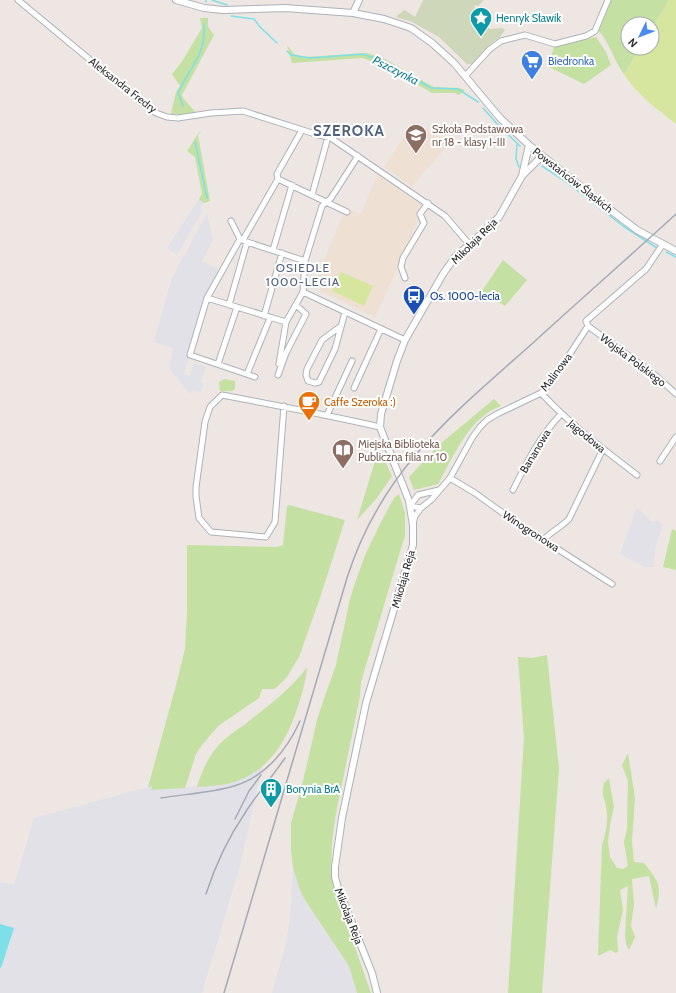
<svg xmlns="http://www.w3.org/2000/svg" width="676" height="993" viewBox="0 0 676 993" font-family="Cabin,sans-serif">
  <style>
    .industrial { fill: #e2e1e7 }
    .education { fill: #eee0d3 }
    .green { fill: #c4e0a2 }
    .cemetery { fill: #ced7ba }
    .pitch { fill: #d6e69f }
    .water { fill: #7de0e8 }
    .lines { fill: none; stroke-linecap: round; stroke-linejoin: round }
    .stream { stroke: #7de0e8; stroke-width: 1.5 }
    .minor-casing { stroke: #aeb2b9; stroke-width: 7 }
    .tertiary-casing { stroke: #aeb2b9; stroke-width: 8 }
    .minor { stroke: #fff; stroke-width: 5 }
    .tertiary { stroke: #fff; stroke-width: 6 }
    .rail { stroke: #a4aab6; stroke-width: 1.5 }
    .labels { text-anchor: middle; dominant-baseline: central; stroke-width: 4; stroke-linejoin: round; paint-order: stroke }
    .culture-label { font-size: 11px; fill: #0d838f; stroke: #fff; text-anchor: start }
    .shop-label { font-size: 11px; fill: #366cbe; stroke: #fff; text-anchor: start }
    .street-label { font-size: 11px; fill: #2e2e2e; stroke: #fff }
    .education-label { font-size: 11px; fill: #785e54; stroke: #fff; text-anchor: start }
    .transit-label { font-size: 11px; fill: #164399; stroke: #fff; text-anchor: start }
    .food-label { font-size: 11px; fill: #c56008; stroke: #fff; text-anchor: start }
    .water-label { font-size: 12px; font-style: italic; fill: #178092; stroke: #fff }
    .neighbourhood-label { font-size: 12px; letter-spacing: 1px; fill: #50617c; stroke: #fff }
    .district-label { font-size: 15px; font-weight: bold; letter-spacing: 1px; fill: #50617c; stroke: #fff }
  </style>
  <rect width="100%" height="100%" fill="#eee6e2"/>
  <path class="industrial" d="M 199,199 L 204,203 L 201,206 L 202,212 L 177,255 L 167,248 Z
    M 207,213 L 213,240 L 202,261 L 222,271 L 207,297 L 184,374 L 190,376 L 193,363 L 206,367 L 201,382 L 204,383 L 201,392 L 192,390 L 191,395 L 169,368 L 173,348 L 154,342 L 171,280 Z
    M 637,507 L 652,522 L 658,520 L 663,525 L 656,545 L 653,567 L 645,567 L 620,554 Z
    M 262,767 L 240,866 L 202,993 L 0,993 L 0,882 L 14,885 L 34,818 L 152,786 L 151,790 L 230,784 L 245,777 Z
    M 293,868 L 300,890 L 305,900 L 349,966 L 357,993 L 272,993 L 285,948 L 290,918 Z"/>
  <path class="education" d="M 414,122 L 450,143 L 412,186 L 384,167 Z
    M 377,175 L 422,206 L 416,215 L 420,218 L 412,233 L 411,238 L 375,317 L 320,291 L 323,283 L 316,279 L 344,213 L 352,210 L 361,214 Z"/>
  <path class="green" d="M 610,0 L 669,0 L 652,29 L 652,24 L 628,24 L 628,48 L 640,48 L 624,74 C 614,61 610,43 598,30 Z
    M 200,18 L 208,18 L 208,27 L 214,35 L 182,95 L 183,98 L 197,114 L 171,114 L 176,92 L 180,86 L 172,74 L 181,63 L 202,28 Z
    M 596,37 L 606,52 L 611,65 L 584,84 L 549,67 L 554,46 Z
    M 287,45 L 294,54 L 303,57 L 367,53 L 385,59 L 419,79 L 414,83 L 383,65 L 362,58 L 292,63 Z
    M 421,80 L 434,87 L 459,88 L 465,90 L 459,95 L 455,93 L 432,93 L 418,85 Z
    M 201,131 L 198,135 L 210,201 L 204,203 L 199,199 L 202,194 L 195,157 L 187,151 L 199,132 Z
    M 503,260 L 527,280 L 505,306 L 482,291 Z
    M 224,379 L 235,381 L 235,389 L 232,391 L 220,391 L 219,382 Z
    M 494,399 L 501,406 C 469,417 454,456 438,484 L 414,490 L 409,477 L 439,445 Z
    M 376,458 L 384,459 L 392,476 L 377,498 L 357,520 Z
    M 399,494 L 405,513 L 405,535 L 361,682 L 360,696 C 355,722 349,748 344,775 C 336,811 328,847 333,885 L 371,993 L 357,993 L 349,966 L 305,900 L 300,890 L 293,868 L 291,851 L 291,823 L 303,781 L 318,716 L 336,665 L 350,599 L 355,583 L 366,553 L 381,522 L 394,498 Z
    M 289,505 L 345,520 L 320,598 L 299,657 L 287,677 L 276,688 L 274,689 L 262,689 L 259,698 L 218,726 L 202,745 L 196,754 L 185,788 L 151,790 L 152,786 L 148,787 L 175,689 L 185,649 L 187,611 L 187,545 L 277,547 L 283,545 L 287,506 Z
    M 672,529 L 676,531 L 676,570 L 663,567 Z
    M 547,655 L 559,769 L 542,993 L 508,993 L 524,738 L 518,657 L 532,658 Z
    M 307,667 C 306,681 302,694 298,706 C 287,741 268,773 231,783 C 220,786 208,786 197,787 C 201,773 208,757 218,746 C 225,738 235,731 244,725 C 266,707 290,691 307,667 Z
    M 628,753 L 635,798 L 632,842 L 634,862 L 644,863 C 659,882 662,886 656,909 L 649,876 L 632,879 L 634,905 L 631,926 L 635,937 L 629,950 L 626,944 L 625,934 L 628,886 L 620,890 L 623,910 L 617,937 L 618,951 L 616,953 L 610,950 L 598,956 L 602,845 C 606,833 609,820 606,807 C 604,795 601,796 604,783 L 609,778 L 614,807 L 610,825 L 608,842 L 610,857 L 617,868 L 623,869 L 628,866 L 624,842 L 627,829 L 628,781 L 622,765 Z"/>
  <path class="cemetery" d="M 423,0 L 484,0 L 478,6 L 475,5 L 474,7 L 476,9 L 477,22 L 476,26 L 478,28 L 481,25 L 490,29 L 503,28 L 505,30 L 499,38 L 491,43 L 473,64 L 467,64 L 439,37 L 412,22 L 396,17 L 404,10 L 408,12 L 415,17 Z"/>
  <path class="pitch" d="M 669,0 L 676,0 L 676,124 C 657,109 637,95 624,74 L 640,48 L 652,48 L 652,29 Z
    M 341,272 L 373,286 L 364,306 L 332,291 Z"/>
  <path class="water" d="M 0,924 L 14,928 L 1,968 L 0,967 Z"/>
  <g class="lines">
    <path class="stream" d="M 212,0 L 227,5
      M 206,2 L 206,0
      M 231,16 L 254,19 L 260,27 L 277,43
      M 287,51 L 291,55 L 310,58 L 362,54 L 384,61 L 431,88 L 458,89 L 478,102
      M 183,106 L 178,93 C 190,66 206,56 204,24
      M 483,108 L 499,126 L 520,146
      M 195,142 L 207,198
      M 517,145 L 516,159 L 519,167
      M 542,166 L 565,181 L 623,226 L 657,248
      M 666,252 L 676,257"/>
    <g class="minor-casing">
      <path id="minor" d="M 18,0 L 147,107 L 156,113 L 167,117 L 178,118 L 211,113 L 243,111 L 312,133 L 331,138 L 445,216 L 469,244
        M 466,75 L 490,49 L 501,41 L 525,35 L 555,44 L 586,36 L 595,31 L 608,0
        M 278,179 L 347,212
        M 312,195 L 328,137
        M 231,221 L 240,239 L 247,242 L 305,261 L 303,292 L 405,340
        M 240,239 L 207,298 L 286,322 L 303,292
        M 243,240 L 278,179 L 277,174 L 302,130
        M 273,250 L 292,185
        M 305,261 L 322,206 L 331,198 L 358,156
        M 405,278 L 401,267 L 403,258 L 424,223 L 420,214 L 428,203
        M 207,298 L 190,355 L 255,377
        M 229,305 L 247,242
        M 264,316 L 282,253
        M 341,326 L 322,340 L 307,369 L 306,375 L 308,381 L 315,383 L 319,382 L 335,349 L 345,312
        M 588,326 L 655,375 L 676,394
        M 218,364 L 237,307
        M 279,364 L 286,322
        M 247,374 L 270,318
        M 278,375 L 286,353 L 306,314 L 296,305
        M 354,388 L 381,329
        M 541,393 C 570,424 603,449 637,475
        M 284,406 L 275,522 L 266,537 L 211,532 L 199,518 L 196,496 L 196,487 L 205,422 L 210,407 L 222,395 C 275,405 328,415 380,427
        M 327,415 L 352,361
        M 660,461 L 676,437
        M 450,478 L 475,493 L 514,521 L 612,584
        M 439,490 L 418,495 L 410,506 L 421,508 L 432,499 L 450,478 L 472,438 L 480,427 L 487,420 L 497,414 L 541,393 L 551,383 L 588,326 L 586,321 L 646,269 L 663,244
        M 513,490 C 527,462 540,436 561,414
        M 413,524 L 415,516 L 421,508
        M 543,540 C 551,532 561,527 569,519 L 603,449"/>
    </g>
    <g class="tertiary-casing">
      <path id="tertiary" d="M 176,0 L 204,8 L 223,10 L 285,8 L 353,13 L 384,19 L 411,28 L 432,43 L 454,63 L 500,118 L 529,145 L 604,205 L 637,230 L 676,251
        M 353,13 L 359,0
        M 522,176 L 542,156
        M 377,993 L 372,973 L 338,888 L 335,877 L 335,867 L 342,818 L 366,703 L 413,545 L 413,525 L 409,501 L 380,427 L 381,414 L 397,361 L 405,340 L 443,274 L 455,257 L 477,238 L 499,217 L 522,176 L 529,145"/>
    </g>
    <use href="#minor" class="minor"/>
    <use href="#tertiary" class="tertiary"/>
    <path class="rail" d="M 161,798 C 185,794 211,793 234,786 C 265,777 287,750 300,721
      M 235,819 L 249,791 L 261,775
      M 206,894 C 215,866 228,838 245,813 C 257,794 272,777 285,758
      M 224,993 L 347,578 C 381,470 453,414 534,342 C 581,299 629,257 676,214"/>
  </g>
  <defs>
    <g id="sight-pin" transform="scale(1.15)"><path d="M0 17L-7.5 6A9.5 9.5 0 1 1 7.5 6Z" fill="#0f9aa8" stroke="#fff"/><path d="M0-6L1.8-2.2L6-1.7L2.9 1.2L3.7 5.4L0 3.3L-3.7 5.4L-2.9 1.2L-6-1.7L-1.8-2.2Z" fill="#fff"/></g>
    <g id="supermarket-pin" transform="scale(1.15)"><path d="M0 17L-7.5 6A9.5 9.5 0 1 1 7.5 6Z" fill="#3f7fe0" stroke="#fff"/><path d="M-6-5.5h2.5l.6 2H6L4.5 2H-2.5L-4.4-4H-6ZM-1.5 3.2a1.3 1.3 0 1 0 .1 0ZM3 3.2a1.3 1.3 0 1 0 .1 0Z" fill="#fff"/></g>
    <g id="school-pin" transform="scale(1.15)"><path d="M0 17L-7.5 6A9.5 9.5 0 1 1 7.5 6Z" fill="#8d6e63" stroke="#fff"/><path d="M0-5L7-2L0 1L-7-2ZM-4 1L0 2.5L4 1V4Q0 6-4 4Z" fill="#fff"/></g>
    <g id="bus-pin" transform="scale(1.15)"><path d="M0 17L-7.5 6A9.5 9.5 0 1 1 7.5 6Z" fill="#1a4fb4" stroke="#fff"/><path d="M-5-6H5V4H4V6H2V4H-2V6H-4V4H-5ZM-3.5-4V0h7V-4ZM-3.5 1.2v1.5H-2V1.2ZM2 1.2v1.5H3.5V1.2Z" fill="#fff"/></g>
    <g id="cafe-pin" transform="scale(1.15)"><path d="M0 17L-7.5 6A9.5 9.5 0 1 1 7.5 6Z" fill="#e8710a" stroke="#fff"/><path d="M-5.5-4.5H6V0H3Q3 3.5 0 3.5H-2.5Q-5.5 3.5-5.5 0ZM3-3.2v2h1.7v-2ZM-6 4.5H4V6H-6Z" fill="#fff"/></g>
    <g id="library-pin" transform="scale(1.15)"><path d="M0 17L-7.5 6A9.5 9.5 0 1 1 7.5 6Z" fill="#8d6e63" stroke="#fff"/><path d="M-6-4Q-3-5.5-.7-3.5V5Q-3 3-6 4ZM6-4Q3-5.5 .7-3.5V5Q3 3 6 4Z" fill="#fff"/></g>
    <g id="building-pin" transform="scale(1.15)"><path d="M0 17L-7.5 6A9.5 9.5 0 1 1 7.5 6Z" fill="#0f9aa8" stroke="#fff"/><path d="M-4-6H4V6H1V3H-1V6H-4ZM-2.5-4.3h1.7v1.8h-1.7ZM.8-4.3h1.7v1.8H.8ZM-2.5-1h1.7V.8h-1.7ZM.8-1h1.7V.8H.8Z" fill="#fff"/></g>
  </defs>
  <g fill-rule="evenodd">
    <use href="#sight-pin" x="481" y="18"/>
    <use href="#supermarket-pin" x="532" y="61"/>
    <use href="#school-pin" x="416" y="135"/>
    <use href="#bus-pin" x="414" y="296"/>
    <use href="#cafe-pin" x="309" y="402"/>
    <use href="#library-pin" x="343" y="450"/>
    <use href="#building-pin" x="271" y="789"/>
  </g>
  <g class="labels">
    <g class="culture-label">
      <text x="496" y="18">Henryk Sławik</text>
      <text x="286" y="789">Borynia BrA</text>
    </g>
    <g class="shop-label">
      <text x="548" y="61">Biedronka</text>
    </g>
    <g class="street-label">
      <text transform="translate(123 85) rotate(38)">Aleksandra Fredry</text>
      <text transform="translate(573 180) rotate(38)">Powstańców Śląskich</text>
      <text transform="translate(474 241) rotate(-45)">Mikołaja Reja</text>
      <text transform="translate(633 360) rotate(37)">Wojska Polskiego</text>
      <text transform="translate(556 372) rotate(-53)">Malinowa</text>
      <text transform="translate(587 436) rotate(40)">Jagodowa</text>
      <text transform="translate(535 451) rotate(-59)">Bananowa</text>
      <text transform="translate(531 531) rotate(33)">Winogronowa</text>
      <text transform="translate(403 579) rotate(-74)">Mikołaja Reja</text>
      <text transform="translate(349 916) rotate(69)">Mikołaja Reja</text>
    </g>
    <g class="education-label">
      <text x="432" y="129">Szkoła Podstawowa<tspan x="432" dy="13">nr 18 - klasy I-III</tspan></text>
      <text x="358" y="444">Miejska Biblioteka<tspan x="358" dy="13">Publiczna filia nr 10</tspan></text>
    </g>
    <g class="transit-label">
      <text x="430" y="296">Os. 1000-lecia</text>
    </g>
    <g class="food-label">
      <text x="324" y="402">Caffe Szeroka :)</text>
    </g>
    <g class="water-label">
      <text transform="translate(396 70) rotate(27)">Pszczynka</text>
    </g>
    <g class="neighbourhood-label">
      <text x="303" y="267">OSIEDLE<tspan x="303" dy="14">1000-LECIA</tspan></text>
    </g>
    <g class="district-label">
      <text x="349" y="131">SZEROKA</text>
    </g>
  </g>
  <g transform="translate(640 36) rotate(227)"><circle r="19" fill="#ffffff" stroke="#ababab"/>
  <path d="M0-3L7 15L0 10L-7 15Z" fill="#4e8bef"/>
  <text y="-6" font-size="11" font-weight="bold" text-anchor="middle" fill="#2e2e2e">N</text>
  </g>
</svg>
